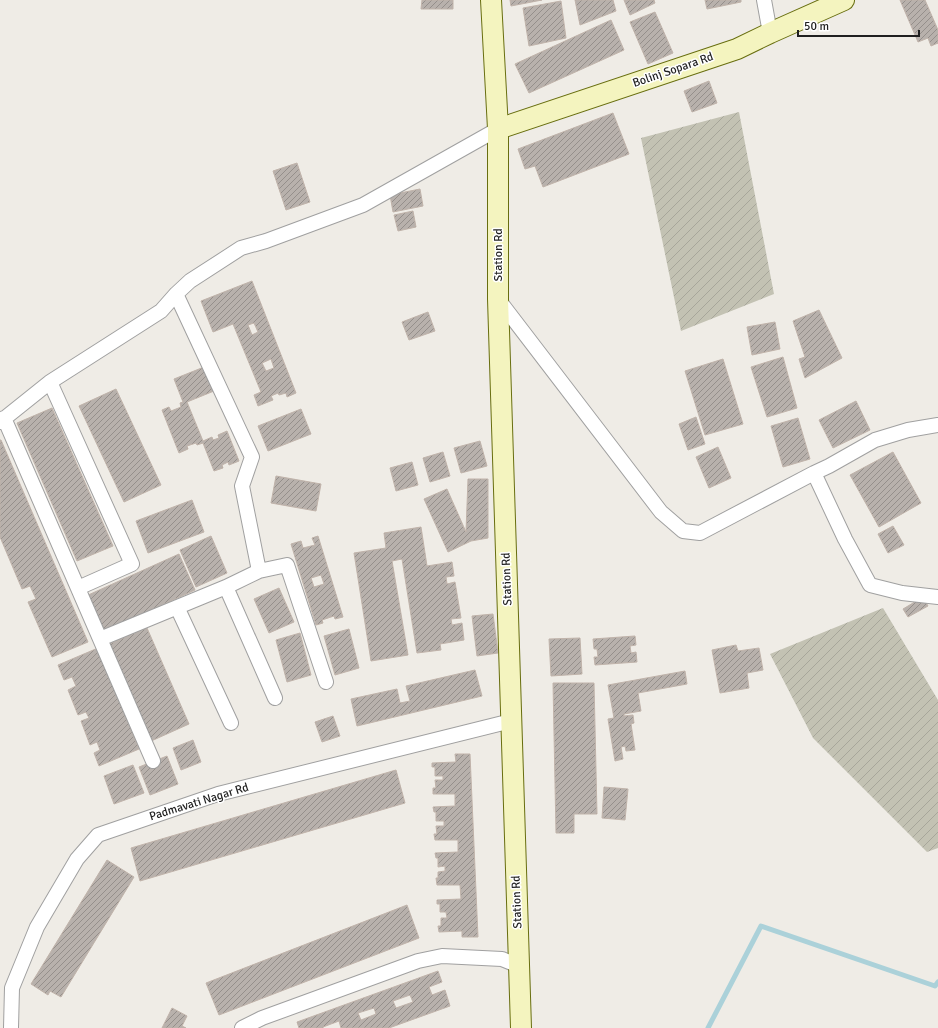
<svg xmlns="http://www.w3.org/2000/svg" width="938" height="1028" viewBox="0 0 938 1028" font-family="Signika,sans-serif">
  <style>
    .construction { fill: url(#construction-furrows) }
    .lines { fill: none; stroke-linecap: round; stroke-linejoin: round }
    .stream { stroke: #abd1d9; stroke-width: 5 }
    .building { fill: url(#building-hatch); stroke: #c0b3aa; fill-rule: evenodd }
    .street-casing { stroke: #a0a0a0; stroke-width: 16 }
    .secondary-casing { stroke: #686e0f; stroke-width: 22 }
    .street { stroke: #fff; stroke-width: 14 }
    .secondary { stroke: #f4f4bf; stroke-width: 20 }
    .labels { text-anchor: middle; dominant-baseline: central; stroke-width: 3; stroke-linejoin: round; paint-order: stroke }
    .street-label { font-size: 12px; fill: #1f1f1f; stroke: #fff }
  </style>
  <defs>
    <pattern id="construction-furrows" width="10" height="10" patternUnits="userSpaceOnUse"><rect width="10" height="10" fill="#c3c2b3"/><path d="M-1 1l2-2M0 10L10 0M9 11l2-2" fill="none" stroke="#a7a69a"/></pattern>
    <pattern id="building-hatch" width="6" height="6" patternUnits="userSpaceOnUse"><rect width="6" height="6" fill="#b8b1ac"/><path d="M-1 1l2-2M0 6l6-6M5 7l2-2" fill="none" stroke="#958f8b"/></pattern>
  </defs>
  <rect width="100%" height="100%" fill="#efece6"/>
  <path class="construction" d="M 739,112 L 774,294 L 681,331 L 641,138 Z
    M 883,608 L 938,700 L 938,848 L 927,852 L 813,738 L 770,654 Z"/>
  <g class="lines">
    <path class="stream" d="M 708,1028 L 761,926 L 935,986 L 938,982"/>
  </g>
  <path class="building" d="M 422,0 L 453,0 L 453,9 L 421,9 Z
    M 510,0 L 542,0 L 511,6 Z
    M 575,0 L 613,0 L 616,11 L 580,25 Z
    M 624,0 L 654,0 L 655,3 L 630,15 Z
    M 705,0 L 741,0 L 741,2 L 707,9 Z
    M 900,0 L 925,0 L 938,30 L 938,44 L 938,43 L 931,46 L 928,38 L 918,42 Z
    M 561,1 L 566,38 L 529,46 L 523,8 Z
    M 655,12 L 673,53 L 648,64 L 630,22 Z
    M 611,20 L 624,50 L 529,93 L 515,64 Z
    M 709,81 L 717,103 L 692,112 L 684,91 Z
    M 613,113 L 629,154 L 543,187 L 535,166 L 525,169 L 518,149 Z
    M 297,163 L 310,202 L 286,210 L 273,171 Z
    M 420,189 L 423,206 L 393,212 L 390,195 Z
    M 413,211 L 416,227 L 398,231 L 394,215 Z
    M 252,281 L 296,393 L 287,397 L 286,393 L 279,395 L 278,393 L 271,396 L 273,400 L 258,406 L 254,395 L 261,392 L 233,324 L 213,332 L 201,301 ZM 254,323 L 258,332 L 252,335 L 248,325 ZM 271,359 L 274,368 L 266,371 L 262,363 Z
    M 819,310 L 842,358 L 805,378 L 799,359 L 805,357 L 793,321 Z
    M 428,312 L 435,331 L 409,340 L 402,322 Z
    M 775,322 L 780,349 L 752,355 L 747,327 Z
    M 783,357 L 797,408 L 767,417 L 751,367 Z
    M 723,359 L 743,424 L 705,435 L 685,371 Z
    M 204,367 L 214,391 L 187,402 L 203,441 L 212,437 L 213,440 L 219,438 L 218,435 L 227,431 L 239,461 L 229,465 L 228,462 L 222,465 L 223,468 L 214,471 L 203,443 L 197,445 L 196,443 L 187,446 L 188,449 L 179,453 L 162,410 L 169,407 L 171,411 L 181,407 L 180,403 L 183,402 L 174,379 Z
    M 116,389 L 161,485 L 124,502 L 79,406 Z
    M 856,401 L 870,430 L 833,448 L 819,420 Z
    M 52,408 L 113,546 L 77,561 L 17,423 Z
    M 301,409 L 311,434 L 268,451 L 258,426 Z
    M 696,417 L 705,444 L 688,450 L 679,424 Z
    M 798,418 L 810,459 L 783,467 L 771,426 Z
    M 0,440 L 1,440 L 88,642 L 52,657 L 28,602 L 36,599 L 30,586 L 22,589 L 0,537 Z
    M 480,441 L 487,466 L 461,473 L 454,448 Z
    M 718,447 L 731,478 L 709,488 L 696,457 Z
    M 443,452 L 450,476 L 430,482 L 423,458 Z
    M 893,452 L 921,503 L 879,527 L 850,475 Z
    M 412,462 L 418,485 L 396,491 L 390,468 Z
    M 276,476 L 321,484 L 316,511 L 271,503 Z
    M 468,479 L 488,479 L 488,538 L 471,541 L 448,552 L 424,499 L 447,489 L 466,532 Z
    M 192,500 L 204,532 L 148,553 L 136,521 Z
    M 893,526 L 904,545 L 888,553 L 878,534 Z
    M 421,527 L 427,566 L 452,562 L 454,576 L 446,577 L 447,584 L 455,582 L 461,618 L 451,619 L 452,625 L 462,623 L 464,640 L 440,644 L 441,650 L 417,653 L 402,559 L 392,561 L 408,655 L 371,661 L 354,553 L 386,548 L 384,533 Z
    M 211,536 L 227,573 L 196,587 L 180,550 Z
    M 318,536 L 343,617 L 335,619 L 334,616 L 322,620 L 323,623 L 316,625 L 291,544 L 301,541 L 303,548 L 315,545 L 312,538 ZM 321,575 L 324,584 L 314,587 L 311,578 Z
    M 179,554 L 195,590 L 102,632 L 86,596 Z
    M 279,588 L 294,622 L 269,633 L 254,599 Z
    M 923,597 L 928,606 L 908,617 L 903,609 Z
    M 493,614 L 498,653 L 477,656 L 472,616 Z
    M 147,628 L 189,724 L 149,742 L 107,645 Z
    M 349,629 L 359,668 L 335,675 L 324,636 Z
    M 300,633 L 311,675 L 287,682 L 276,640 Z
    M 635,636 L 636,645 L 630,646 L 631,653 L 636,652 L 637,662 L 595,665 L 594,657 L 598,657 L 597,649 L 594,649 L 593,639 Z
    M 580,638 L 582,674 L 551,676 L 549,639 Z
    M 736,645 L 738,651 L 759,648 L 763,670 L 747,673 L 749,688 L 720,693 L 712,650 Z
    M 98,648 L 139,749 L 99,766 L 94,753 L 100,750 L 97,742 L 90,745 L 81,721 L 89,718 L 86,712 L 78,715 L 68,690 L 76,686 L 72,677 L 64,680 L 58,665 Z
    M 475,670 L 482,696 L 357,726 L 351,699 L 397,689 L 400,703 L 410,701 L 406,686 Z
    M 685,671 L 687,684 L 638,693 L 641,711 L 624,714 L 624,716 L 633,715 L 634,723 L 631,724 L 635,750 L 626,751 L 625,746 L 621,747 L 623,759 L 615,761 L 608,719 L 614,718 L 608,685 Z
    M 553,683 L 594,683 L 597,814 L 574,814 L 574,833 L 556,833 Z
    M 333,716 L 340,736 L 322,742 L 315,722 Z
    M 193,740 L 201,762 L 181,770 L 173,748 Z
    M 455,754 L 470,754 L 478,937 L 462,937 L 462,931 L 439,932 L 438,926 L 441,926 L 441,918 L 447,918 L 446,912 L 440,912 L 440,904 L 437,904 L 437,900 L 461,899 L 460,885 L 437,885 L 436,878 L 438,878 L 438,872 L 445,871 L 445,866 L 438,867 L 438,858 L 436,858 L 435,853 L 458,852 L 458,840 L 435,840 L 434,834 L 437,834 L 436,826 L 444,826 L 444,821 L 436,821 L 436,812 L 434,812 L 433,807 L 455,806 L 455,794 L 433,794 L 433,788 L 436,788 L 435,780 L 443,780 L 443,776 L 435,776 L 435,767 L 432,767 L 432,763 L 456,762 Z
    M 167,756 L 178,784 L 150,795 L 139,767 Z
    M 133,765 L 144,793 L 114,804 L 104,776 Z
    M 396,770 L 405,803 L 140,881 L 131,848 Z
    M 604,787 L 628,789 L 625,820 L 602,818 Z
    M 107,860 L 134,877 L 61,997 L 50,991 L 48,995 L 31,984 Z
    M 407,905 L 419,938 L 219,1015 L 206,983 Z
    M 438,971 L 442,982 L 429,987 L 432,995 L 445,990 L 450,1006 L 389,1028 L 341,1028 L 339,1021 L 323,1027 L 323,1028 L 299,1028 L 297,1022 ZM 410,995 L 413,1002 L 396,1008 L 393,1001 ZM 374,1008 L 376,1014 L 361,1020 L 358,1013 Z
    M 172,1008 L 187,1016 L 182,1026 L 186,1028 L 162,1028 Z"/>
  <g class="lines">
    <g class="street-casing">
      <path id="street" d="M 764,0 L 770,33
        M 498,299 L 661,512 L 683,531 L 700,533 L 814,473 L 829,466 L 875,440 L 908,430 L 938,425
        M 50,382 L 132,564 L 78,588
        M 4,418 L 153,761
        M 0,422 L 50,382 L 161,311 L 176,294 L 190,281 L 241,248 L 266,241 L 363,205 L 498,129
        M 814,473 L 845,539 L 870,585 L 902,593 L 938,597
        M 259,571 L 287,565 L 326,682
        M 226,587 L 275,698
        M 177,607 L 231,723
        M 100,639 L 226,587 L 259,571 L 242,486 L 252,457 L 176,294
        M 11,1028 L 12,988 L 37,927 L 77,859 L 98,835 L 218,794 L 511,721
        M 242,1028 L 262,1018 L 418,961 L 442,956 L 502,959 L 519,966"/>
    </g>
    <g class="secondary-casing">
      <path id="secondary" d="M 491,0 L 498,129 L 498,299 L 521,1028
        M 498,129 L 737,49 L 770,33 L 844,0"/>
    </g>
    <use href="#street" class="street"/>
    <use href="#secondary" class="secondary"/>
  </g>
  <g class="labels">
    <g class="street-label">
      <text transform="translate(673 70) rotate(-19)">Bolinj Sopara Rd</text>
      <text transform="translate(498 255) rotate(-90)">Station Rd</text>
      <text transform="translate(507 579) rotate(-92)">Station Rd</text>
      <text transform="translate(199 802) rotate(-17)">Padmavati Nagar Rd</text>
      <text transform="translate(517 902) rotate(-92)">Station Rd</text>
    </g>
  </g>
  <path d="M798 30v6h121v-6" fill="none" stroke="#1f1f1f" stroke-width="2"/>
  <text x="804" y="30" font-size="12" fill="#1f1f1f" stroke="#ffffff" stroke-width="3" paint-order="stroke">50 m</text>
</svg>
